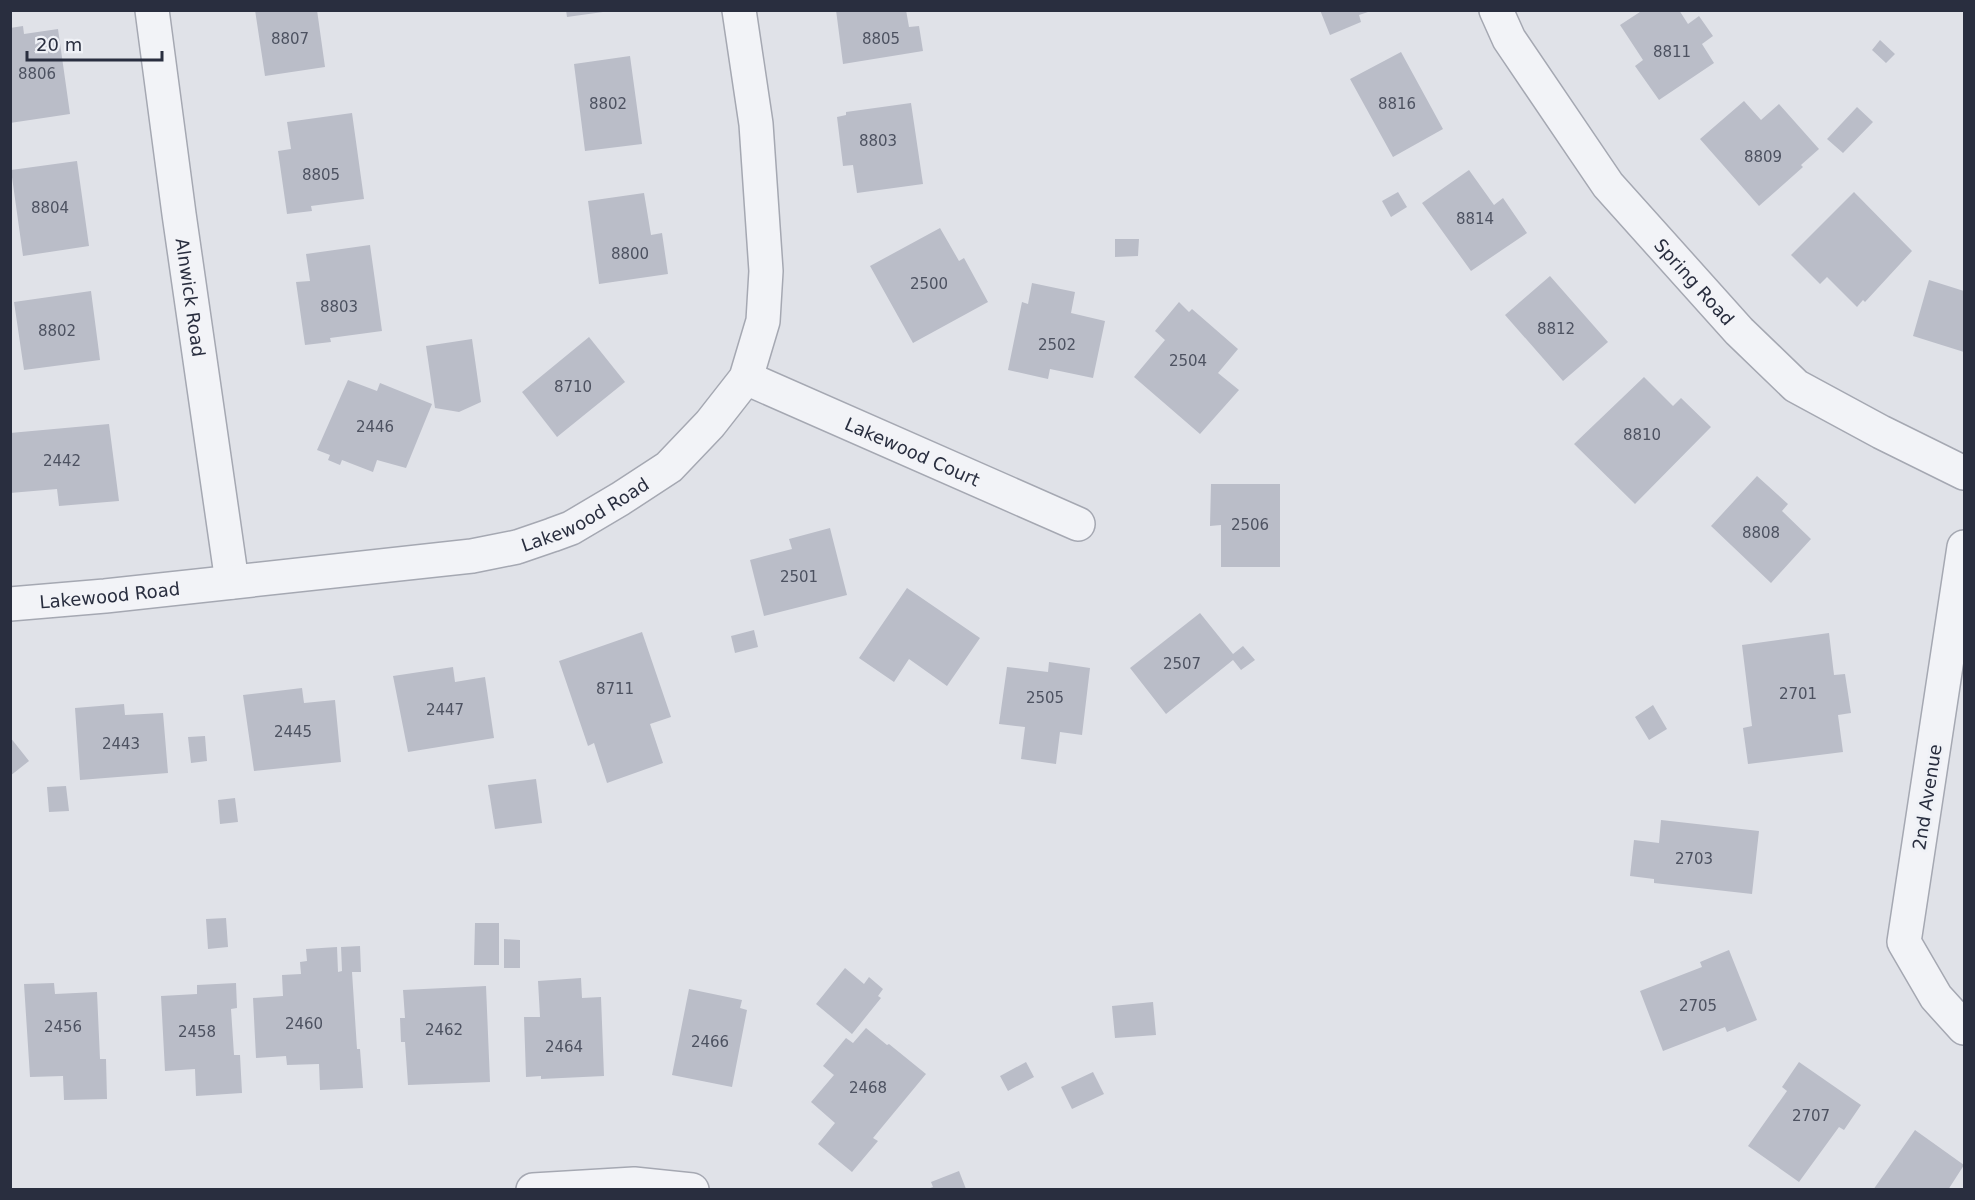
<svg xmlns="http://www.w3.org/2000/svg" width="1975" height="1200" viewBox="0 0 1975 1200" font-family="'DejaVu Sans',sans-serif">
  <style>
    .building { fill: #babdc8 }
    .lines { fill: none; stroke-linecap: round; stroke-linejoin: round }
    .minor-casing { stroke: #a5a8b2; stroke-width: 36 }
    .minor { stroke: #f2f3f7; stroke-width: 33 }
    .labels { text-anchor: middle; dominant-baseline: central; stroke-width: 6; stroke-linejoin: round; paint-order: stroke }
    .number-label { font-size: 15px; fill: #4d5261 }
    .street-label { font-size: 18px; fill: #292e3f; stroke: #eff1f6 }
  </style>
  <rect width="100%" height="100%" fill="#e0e2e8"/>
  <path class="building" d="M 255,10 L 317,10 L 325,67 L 265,76 Z
    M 566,10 L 603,10 L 603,12 L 567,17 Z
    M 836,10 L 906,10 L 909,27 L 919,26 L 923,51 L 843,64 Z
    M 1320,10 L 1371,10 L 1371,11 L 1359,15 L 1361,22 L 1330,35 Z
    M 1643,10 L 1679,10 L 1688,24 L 1699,16 L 1713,36 L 1702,44 L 1714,63 L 1659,100 L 1635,66 L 1643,60 L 1620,25 Z
    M 23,26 L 24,34 L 58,29 L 70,114 L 10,123 L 10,28 Z
    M 1880,40 L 1895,54 L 1886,63 L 1872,50 Z
    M 1401,52 L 1443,129 L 1393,157 L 1350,79 Z
    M 630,56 L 642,144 L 585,151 L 574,64 Z
    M 1744,101 L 1761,120 L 1779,104 L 1819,149 L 1801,165 L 1803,167 L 1759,206 L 1700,139 Z
    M 911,103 L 923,184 L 857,193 L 853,165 L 843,166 L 837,117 L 846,115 L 846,112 Z
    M 1857,107 L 1873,122 L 1843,153 L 1827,139 Z
    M 352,113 L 364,199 L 311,206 L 312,211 L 287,214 L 278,151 L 291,149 L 287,122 Z
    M 77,161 L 89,246 L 23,256 L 11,170 Z
    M 1469,170 L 1494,205 L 1503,198 L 1527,233 L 1471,271 L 1422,203 Z
    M 1398,192 L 1407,207 L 1391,217 L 1382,201 Z
    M 1854,192 L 1912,251 L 1865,302 L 1863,300 L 1857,307 L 1827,277 L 1820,284 L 1791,255 Z
    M 644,193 L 651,235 L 662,233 L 668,274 L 599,284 L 588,201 Z
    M 940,228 L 959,261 L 964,258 L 988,302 L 913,343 L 870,266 Z
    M 1115,239 L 1139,239 L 1138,256 L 1115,257 Z
    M 370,245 L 382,331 L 330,338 L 331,342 L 305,345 L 296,282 L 310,281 L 306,254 Z
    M 1550,276 L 1608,342 L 1563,381 L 1505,315 Z
    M 1929,280 L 1964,291 L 1964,352 L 1913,336 Z
    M 1032,283 L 1075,292 L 1071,313 L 1105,321 L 1093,378 L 1050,369 L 1048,379 L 1008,370 L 1022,302 L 1028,304 Z
    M 91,291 L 100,360 L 24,370 L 14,302 Z
    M 1179,302 L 1189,312 L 1192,309 L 1238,349 L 1218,373 L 1239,390 L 1200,434 L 1134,377 L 1165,340 L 1155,331 Z
    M 589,337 L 625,382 L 557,437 L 522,392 Z
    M 472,339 L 481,402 L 459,412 L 435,408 L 426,346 Z
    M 1644,377 L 1673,406 L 1681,398 L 1711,427 L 1635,504 L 1574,444 Z
    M 348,380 L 377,391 L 380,383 L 432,404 L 406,468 L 377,460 L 373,472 L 342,460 L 340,465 L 328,460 L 330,455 L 317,450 Z
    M 109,424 L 119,501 L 59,506 L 57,489 L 10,493 L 10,433 Z
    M 1757,476 L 1788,504 L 1782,511 L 1811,539 L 1771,583 L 1711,526 Z
    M 1211,484 L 1280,484 L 1280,567 L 1221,567 L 1221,525 L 1210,526 Z
    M 830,528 L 847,595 L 764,616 L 750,560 L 792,549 L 789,539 Z
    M 907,588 L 980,638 L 947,686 L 909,659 L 894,682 L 859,658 Z
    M 1200,613 L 1233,654 L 1243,646 L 1255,660 L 1241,670 L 1233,660 L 1166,714 L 1130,668 Z
    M 754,630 L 758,647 L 735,653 L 731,636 Z
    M 642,632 L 671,717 L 650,724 L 663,763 L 607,783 L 594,743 L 588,746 L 559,661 Z
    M 1829,633 L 1834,675 L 1845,674 L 1851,713 L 1838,715 L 1843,752 L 1748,764 L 1743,728 L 1752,726 L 1742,645 Z
    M 1049,662 L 1090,668 L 1082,735 L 1060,732 L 1056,764 L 1021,759 L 1025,727 L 999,724 L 1007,667 L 1048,672 Z
    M 453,667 L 455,682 L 485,677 L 494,738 L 408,752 L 393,676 Z
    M 302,688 L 304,703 L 335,700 L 341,762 L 254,771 L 243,695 Z
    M 124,704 L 125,715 L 163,713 L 168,773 L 80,780 L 75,708 Z
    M 1653,705 L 1667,729 L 1649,740 L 1635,717 Z
    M 205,736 L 207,761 L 191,763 L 188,737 Z
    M 10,737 L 29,761 L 10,776 Z
    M 536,779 L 542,823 L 495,829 L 488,785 Z
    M 66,786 L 69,811 L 49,812 L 47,787 Z
    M 235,798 L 238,822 L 220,824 L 218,800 Z
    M 1661,820 L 1759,831 L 1752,894 L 1654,883 L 1654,879 L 1630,876 L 1634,840 L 1659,843 Z
    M 226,918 L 228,947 L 208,949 L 206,919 Z
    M 475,923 L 499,923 L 499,965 L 474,965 Z
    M 504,939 L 520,940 L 520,968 L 504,968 Z
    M 360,946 L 361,972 L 352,972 L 357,1049 L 360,1049 L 363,1088 L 320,1090 L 319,1064 L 287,1065 L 286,1056 L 256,1058 L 253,998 L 283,996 L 282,975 L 301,974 L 300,962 L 307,961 L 306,949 L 337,947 L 338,972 L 342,971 L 341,947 Z
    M 1729,950 L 1757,1020 L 1727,1032 L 1725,1027 L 1663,1051 L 1640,991 L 1702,967 L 1700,962 Z
    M 845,968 L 864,984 L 869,977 L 883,989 L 878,996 L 881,998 L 852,1034 L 816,1004 Z
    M 581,978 L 582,998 L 601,997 L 604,1076 L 541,1079 L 541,1076 L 526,1077 L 524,1017 L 540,1017 L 538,981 Z
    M 54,983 L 55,994 L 97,992 L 100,1059 L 106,1059 L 107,1099 L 64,1100 L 63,1076 L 30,1077 L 24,984 Z
    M 236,983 L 237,1008 L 231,1009 L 234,1055 L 240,1055 L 242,1093 L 196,1096 L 195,1069 L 165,1071 L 161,996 L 197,994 L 197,985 Z
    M 486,986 L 490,1082 L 408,1085 L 405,1042 L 401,1042 L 400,1018 L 405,1018 L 403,990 Z
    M 689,989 L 742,1000 L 740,1008 L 747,1010 L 732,1087 L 672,1075 Z
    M 1153,1002 L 1156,1035 L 1115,1038 L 1112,1006 Z
    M 866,1028 L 887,1045 L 889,1044 L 926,1074 L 873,1138 L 878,1141 L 852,1172 L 818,1144 L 835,1123 L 811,1102 L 834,1075 L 823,1066 L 846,1038 L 853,1043 Z
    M 1026,1062 L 1034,1077 L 1008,1091 L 1000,1076 Z
    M 1799,1062 L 1861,1105 L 1844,1130 L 1839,1127 L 1799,1182 L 1748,1146 L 1787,1091 L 1782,1087 Z
    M 1093,1072 L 1104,1094 L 1072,1109 L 1061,1087 Z
    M 1915,1130 L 1964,1165 L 1948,1190 L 1873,1190 Z
    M 959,1171 L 966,1189 L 927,1189 L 933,1187 L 931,1182 Z"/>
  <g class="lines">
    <g class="minor-casing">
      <g id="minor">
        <path id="s1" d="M 152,10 L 179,214 L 232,582"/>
        <path id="s2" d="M 1496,10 L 1509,39 L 1608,185 L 1739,331 L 1796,386 L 1881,432 L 1964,473"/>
        <path id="s3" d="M 746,378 L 1078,524"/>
        <path d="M 1964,547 L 1904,942 L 1936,997 L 1964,1028"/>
        <path id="s4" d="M 10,604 L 105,596 L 472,556 L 517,547 L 552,535 L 571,528 L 620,499 L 669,467 L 710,424 L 746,378 L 763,321 L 766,271 L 756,124 L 739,10"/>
        <path d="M 533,1190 L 634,1184 L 692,1190"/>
      </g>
    </g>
    <use href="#minor" class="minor"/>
  </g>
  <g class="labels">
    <g class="number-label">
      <text x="290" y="39">8807</text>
      <text x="881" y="39">8805</text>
      <text x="1672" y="52">8811</text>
      <text x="37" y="74">8806</text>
      <text x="608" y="104">8802</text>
      <text x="1397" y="104">8816</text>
      <text x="878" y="141">8803</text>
      <text x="1763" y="157">8809</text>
      <text x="321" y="175">8805</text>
      <text x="50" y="208">8804</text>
      <text x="1475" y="219">8814</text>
      <text x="630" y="254">8800</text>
      <text x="929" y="284">2500</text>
      <text x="339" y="307">8803</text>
      <text x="1556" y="329">8812</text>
      <text x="57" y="331">8802</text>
      <text x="1057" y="345">2502</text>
      <text x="1188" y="361">2504</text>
      <text x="573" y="387">8710</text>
      <text x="375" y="427">2446</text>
      <text x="1642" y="435">8810</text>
      <text x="62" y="461">2442</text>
      <text x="1250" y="525">2506</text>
      <text x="1761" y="533">8808</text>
      <text x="799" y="577">2501</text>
      <text x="1182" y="664">2507</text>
      <text x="615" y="689">8711</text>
      <text x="1798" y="694">2701</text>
      <text x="1045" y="698">2505</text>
      <text x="445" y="710">2447</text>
      <text x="293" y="732">2445</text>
      <text x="121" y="744">2443</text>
      <text x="1694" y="859">2703</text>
      <text x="1698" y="1006">2705</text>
      <text x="304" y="1024">2460</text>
      <text x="63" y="1027">2456</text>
      <text x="444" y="1030">2462</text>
      <text x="197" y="1032">2458</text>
      <text x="710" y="1042">2466</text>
      <text x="564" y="1047">2464</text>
      <text x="868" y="1088">2468</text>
      <text x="1811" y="1116">2707</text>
    </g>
    <g class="street-label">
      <text stroke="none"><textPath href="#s2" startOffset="338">Spring Road</textPath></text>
      <text stroke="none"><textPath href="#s1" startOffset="290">Alnwick Road</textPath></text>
      <text stroke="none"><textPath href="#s3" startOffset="182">Lakewood Court</textPath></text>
      <text stroke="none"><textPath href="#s4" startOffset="586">Lakewood Road</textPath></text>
      <text stroke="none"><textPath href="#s4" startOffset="100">Lakewood Road</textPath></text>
      <text transform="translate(1927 797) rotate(-81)">2nd Avenue</text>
    </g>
  </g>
  <rect width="1975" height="1200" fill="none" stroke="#292e3f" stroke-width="24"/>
  <path d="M27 51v9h135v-9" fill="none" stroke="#292e3f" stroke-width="3"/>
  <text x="36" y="51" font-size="18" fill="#292e3f" stroke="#eff1f6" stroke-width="4.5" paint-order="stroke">20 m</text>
</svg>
